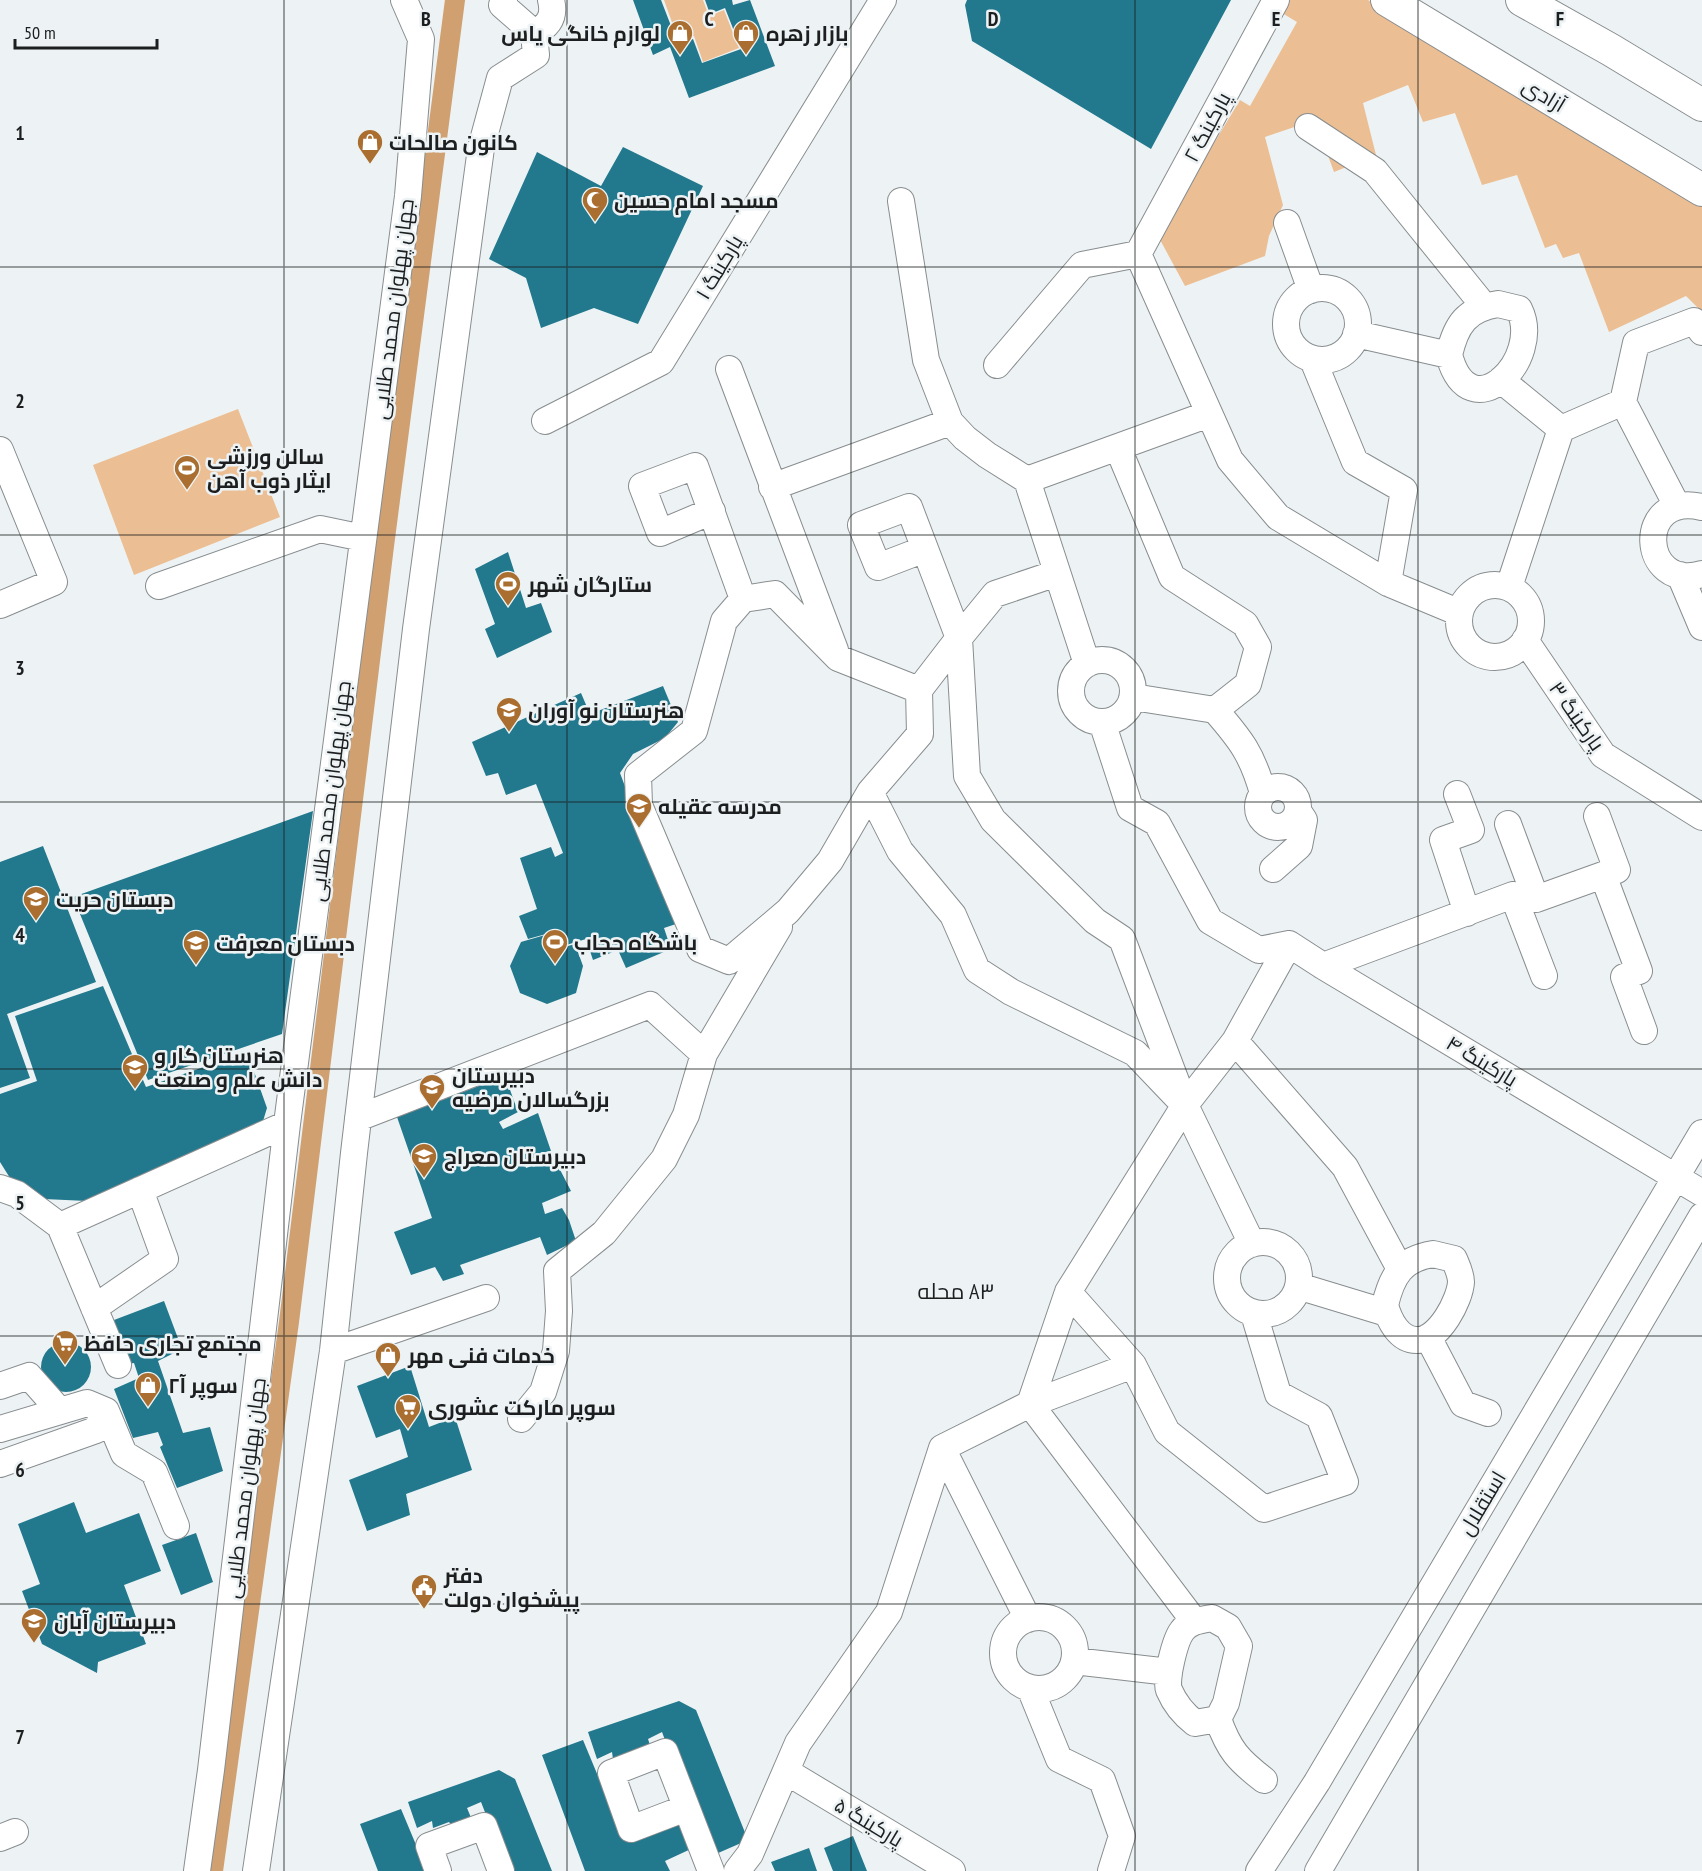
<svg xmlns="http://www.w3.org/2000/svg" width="1702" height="1871" viewBox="0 0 1702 1871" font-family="'PT Sans Narrow',Cairo,sans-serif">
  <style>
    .green { fill: #ecbe93 }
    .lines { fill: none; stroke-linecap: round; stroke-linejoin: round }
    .canal { stroke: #d0a071; stroke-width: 20 }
    .building { fill: #22788d }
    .minor-casing { stroke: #888d8f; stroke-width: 28 }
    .major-casing { stroke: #888d8f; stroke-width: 34 }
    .minor { stroke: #fff; stroke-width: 26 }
    .major { stroke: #fff; stroke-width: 32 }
    .grid { fill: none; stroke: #1c1e1f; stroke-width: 1.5; stroke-opacity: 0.55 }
    .labels { text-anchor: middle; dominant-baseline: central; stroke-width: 5; stroke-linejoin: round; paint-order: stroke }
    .poi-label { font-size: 21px; font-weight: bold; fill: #1c1e1f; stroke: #edf3f4; text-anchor: start }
    .street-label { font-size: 21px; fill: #1c1e1f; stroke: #edf3f4 }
    .neighbourhood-label { font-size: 22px; fill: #1c1e1f; stroke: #edf3f4 }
    .grid-label { font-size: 20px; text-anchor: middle; font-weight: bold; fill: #1c1e1f; stroke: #edf3f4; stroke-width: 5; stroke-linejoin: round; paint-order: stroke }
  </style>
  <rect width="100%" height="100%" fill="#edf3f4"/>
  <path class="green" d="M 664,0 L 703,0 L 709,16 L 724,10 L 739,48 L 703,62 L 694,36 L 679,42 Z
    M 1283,0 L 1368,0 L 1702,200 L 1702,312 L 1686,296 L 1609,332 L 1579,253 L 1563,258 L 1556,244 L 1545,248 L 1517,175 L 1482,185 L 1455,113 L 1423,122 L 1408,85 L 1363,103 L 1376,155 L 1334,172 L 1315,120 L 1265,137 L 1283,205 L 1269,236 L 1265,256 L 1185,286 L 1158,236 L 1240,100 L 1250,106 L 1297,22 L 1277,10 Z
    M 238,409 L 280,517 L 134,575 L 93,465 Z"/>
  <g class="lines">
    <path class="canal" d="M 213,1871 L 289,1322 L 384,546 L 455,0"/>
  </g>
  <path class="building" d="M 633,0 L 661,0 L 678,44 L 693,39 L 702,63 L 741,49 L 725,8 L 710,14 L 705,0 L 732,0 L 733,5 L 750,0 L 775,66 L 689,98 L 670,47 L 653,55 Z
    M 967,0 L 1231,0 L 1151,149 L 972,41 L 965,5 Z
    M 623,147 L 703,186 L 638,324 L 594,308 L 541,328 L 526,278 L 489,259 L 537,152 L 601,186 Z
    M 508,552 L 526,608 L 541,603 L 552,632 L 497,658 L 485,629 L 495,624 L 475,569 Z
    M 663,686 L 678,722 L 665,738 L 633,754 L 620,773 L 676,924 L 664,928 L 671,949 L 626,968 L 618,950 L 593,960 L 586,939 L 553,949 L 546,934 L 528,939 L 519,916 L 537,909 L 520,858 L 551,847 L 555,857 L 563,853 L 536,784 L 506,795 L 498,773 L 486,776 L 472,742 L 581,693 L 590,714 Z
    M 313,811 L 282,1034 L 148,1080 L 73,897 Z
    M 43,846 L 96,982 L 7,1014 L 30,1078 L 0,1088 L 0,862 Z
    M 545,935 L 552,950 L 547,952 L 575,944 L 583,966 L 576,993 L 547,1004 L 520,993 L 510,966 L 521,942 Z
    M 103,986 L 146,1087 L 247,1052 L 267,1108 L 260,1131 L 87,1201 L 44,1199 L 28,1193 L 10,1178 L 0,1162 L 0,1094 L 37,1081 L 15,1016 Z
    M 505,1076 L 518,1112 L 499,1122 L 503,1129 L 538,1113 L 551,1151 L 524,1162 L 526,1168 L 554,1158 L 571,1191 L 542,1203 L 545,1214 L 562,1208 L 569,1220 L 576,1241 L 547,1255 L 540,1237 L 460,1265 L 464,1274 L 443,1281 L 435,1267 L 411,1275 L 394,1232 L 432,1218 L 397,1117 Z
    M 164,1301 L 182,1349 L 158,1361 L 183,1433 L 210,1427 L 223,1471 L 177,1488 L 160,1447 L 163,1445 L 158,1432 L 133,1438 L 114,1389 L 139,1378 L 134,1363 L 128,1364 L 114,1320 Z
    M41 1367a25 25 0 1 1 50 0a25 25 0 1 1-50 0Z
    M 410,1366 L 429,1427 L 455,1417 L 472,1470 L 406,1494 L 410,1515 L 367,1531 L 349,1480 L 408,1457 L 400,1429 L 376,1438 L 357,1386 Z
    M 74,1502 L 86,1533 L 139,1513 L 161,1571 L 124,1585 L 146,1644 L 98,1662 L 97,1673 L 42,1644 L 22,1591 L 40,1584 L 18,1524 Z
    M 196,1533 L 213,1582 L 181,1595 L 162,1545 Z
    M 679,1701 L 696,1710 L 748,1840 L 709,1857 L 662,1732 L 648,1739 L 652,1751 L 613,1759 L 612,1752 L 597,1759 L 588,1732 Z
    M 583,1740 L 625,1841 L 684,1819 L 693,1848 L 665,1861 L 670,1871 L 585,1871 L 542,1755 Z
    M 499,1770 L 515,1779 L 552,1871 L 508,1871 L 481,1802 L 467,1808 L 472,1820 L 453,1827 L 449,1822 L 433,1828 L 432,1821 L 417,1828 L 408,1802 Z
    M 401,1809 L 427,1871 L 378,1871 L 360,1824 Z
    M 853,1836 L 867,1871 L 833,1871 L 824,1848 Z
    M 809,1848 L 817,1871 L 775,1871 L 771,1862 Z"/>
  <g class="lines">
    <g class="minor-casing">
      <path id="minor" d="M 504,0 L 502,5 L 534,33 C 549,26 555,16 551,0
        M 1308,127 L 1375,171 L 1484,306
        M 901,201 L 926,360 L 950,422 L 965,438 L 987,455 L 1027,480 L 1087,664
        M 1287,223 L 1311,290
        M 1138,254 L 1230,460 L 1278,517 L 1388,583 L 1460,613
        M 1138,254 L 1276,0
        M1286 324a36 36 0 1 1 72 0a36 36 0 1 1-72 0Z
        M 1498,304 L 1519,309 C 1544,359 1470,433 1449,355 C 1456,324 1467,309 1498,304 Z
        M 1356,334 L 1449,355
        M 1313,360 L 1355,462 L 1404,490 L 1388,583
        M 997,365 L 1082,265 L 1138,254
        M 729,369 L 835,650
        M 1501,380 L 1561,429
        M 1623,402 L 1677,506
        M 545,421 L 661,362 L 883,0
        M 1118,448 L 1172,577 L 1245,624 L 1258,647 L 1248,684 L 1215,710 L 1133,697
        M 0,450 L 54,582 L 0,605
        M 1027,480 L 1209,414
        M 772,487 L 950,422
        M 1702,507 C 1634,491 1640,592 1702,574
        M 712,511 L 660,533 L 642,486 L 695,466 L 743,599
        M 925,549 L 878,567 L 861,525 L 909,507 L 959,638 L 967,776 L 993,820 L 1095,921 L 1122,939 L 1185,1105 L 1252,1244
        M 1680,575 L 1702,627
        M1459 621a36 36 0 1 1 72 0a36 36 0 1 1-72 0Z
        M 159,586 L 320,529 L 363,538
        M 1509,587 L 1561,429 L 1623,402 L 1636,343 L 1694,321 L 1702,332
        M 1525,640 L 1603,755 L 1702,817
        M1071 691a31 31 0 1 1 62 0a31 31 0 1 1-62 0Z
        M 919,690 L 838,658 L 775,594 L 743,599 L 724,621 L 694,731 L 638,775 L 639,805 L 700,949 L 729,961 L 788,911 L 830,861 L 870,792 L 920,734 L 919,690 L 959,638 L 995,594 L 1057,573
        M 1215,710 C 1241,740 1252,754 1263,793
        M 1102,722 L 1130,808 L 1157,823 L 1210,921 L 1259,950 L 1289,944
        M1258 807a20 20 0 1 1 40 0a20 20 0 1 1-40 0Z
        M 870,792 L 900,851 L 953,915 L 977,970 L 1011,992 L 1135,1053 L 1177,1097
        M 1457,794 L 1471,830 L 1443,840 L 1467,913
        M 1508,824 L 1536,899
        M 1273,869 L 1299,846 L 1304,820 L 1298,811
        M 1603,875 L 1639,971 L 1624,977 L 1644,1031
        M 1513,895 L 1544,976
        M 1289,944 L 1323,966 L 1702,1193
        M 1323,966 L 1513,895 L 1536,899 L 1617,870 L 1597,816
        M 1235,1041 L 1345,1167 L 1400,1269
        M 358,1118 L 650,1005 L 704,1054
        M 0,1188 L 17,1194 L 60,1226 L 287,1124
        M 60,1226 L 118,1365
        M1227 1278a36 36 0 1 1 72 0a36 36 0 1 1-72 0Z
        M 1433,1254 L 1454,1259 C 1457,1266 1461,1274 1461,1282 C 1460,1300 1439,1340 1418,1340 C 1399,1341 1389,1320 1385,1305 C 1392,1275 1402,1259 1433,1254 Z
        M 1298,1286 L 1387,1313
        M 1068,1292 L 1133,1365 L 1167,1432 L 1264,1509 L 1345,1482 L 1319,1416 L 1278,1394 L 1254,1314
        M 94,1308 L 165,1259 L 140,1190
        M 1428,1337 L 1463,1404 L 1488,1413
        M 333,1351 L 486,1298
        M 1133,1365 L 1030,1404 L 1194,1621
        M 0,1386 L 29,1376 L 60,1411
        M 521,1419 L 543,1392 L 556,1351 L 559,1311 L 557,1271 L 604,1233 L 664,1159 L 686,1115 L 704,1054 L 779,927
        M 0,1429 L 87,1403 L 106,1411 L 124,1454 L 154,1472 L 176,1526
        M 942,1448 L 1028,1619
        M 0,1464 L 96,1430 L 106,1411
        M1003 1653a36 36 0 1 1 72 0a36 36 0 1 1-72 0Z
        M 1212,1618 L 1228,1627 L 1239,1646 L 1226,1703 L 1218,1719 L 1195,1723 C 1183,1714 1175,1704 1169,1690 C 1165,1680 1175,1640 1182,1631 C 1189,1621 1201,1620 1212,1618 Z
        M 1074,1661 L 1169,1672
        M 1030,1688 L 1059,1759 L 1102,1780 L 1122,1836 L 1111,1871
        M 1218,1719 C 1229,1750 1238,1760 1264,1780
        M 787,1772 L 952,1871
        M 686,1808 L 631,1829 L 611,1773 L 665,1752 L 711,1871
        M 0,1838 L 15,1832
        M 197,1871 L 211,1770 L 287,1124 L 408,196 L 421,39 L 404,0
        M 256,1871 L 333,1351 L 354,1153 L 416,629 L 481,148 L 500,78 L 536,55 L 534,33
        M 438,1871 L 429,1846 L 484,1826 L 501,1871
        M 737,1871 L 750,1854 L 798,1743 L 889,1612 L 942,1448 L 1030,1404 L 1068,1292 L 1185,1105 L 1235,1041 L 1289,944
        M 1259,1871 L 1317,1782 L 1702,1133
        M 1318,1871 L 1702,1216"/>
    </g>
    <g class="major-casing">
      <path id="major" d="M 1387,0 L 1702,190
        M 1522,0 L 1611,50 L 1702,105"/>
    </g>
    <use href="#minor" class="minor"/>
    <use href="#major" class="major"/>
  </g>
  <path class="grid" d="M 284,0 L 284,1871M 567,0 L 567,1871M 851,0 L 851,1871M 1135,0 L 1135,1871M 1418,0 L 1418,1871M 0,267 L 1702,267M 0,535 L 1702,535M 0,802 L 1702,802M 0,1069 L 1702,1069M 0,1336 L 1702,1336M 0,1604 L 1702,1604"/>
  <defs>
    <g id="shop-pin" transform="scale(1.35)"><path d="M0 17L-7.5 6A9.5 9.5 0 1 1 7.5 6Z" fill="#aa6f30" stroke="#edf3f4"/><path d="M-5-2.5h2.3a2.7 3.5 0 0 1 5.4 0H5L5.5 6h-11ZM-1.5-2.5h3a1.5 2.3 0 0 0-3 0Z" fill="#fff"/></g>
    <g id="mosque-pin" transform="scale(1.35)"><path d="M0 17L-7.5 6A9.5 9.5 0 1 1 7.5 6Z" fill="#aa6f30" stroke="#edf3f4"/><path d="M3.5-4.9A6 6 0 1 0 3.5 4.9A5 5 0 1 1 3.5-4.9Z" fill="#fff"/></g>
    <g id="stadium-pin" transform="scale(1.35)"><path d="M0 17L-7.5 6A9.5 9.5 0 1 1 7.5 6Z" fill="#aa6f30" stroke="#edf3f4"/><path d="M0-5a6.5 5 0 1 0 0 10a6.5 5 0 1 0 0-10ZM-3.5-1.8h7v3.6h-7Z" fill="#fff"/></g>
    <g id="school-pin" transform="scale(1.35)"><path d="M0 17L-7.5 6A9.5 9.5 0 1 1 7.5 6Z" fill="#aa6f30" stroke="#edf3f4"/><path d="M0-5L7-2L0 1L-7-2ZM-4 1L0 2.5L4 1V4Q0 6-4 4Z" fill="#fff"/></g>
    <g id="supermarket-pin" transform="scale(1.35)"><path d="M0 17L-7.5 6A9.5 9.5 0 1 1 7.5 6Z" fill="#aa6f30" stroke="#edf3f4"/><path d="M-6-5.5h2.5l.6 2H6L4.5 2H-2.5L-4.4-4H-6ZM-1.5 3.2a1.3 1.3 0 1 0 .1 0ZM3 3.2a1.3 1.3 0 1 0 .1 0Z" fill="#fff"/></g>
    <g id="civic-pin" transform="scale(1.35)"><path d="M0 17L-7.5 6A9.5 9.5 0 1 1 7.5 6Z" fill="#aa6f30" stroke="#edf3f4"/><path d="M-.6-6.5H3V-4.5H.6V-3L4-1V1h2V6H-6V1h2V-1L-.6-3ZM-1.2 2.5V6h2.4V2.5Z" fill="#fff"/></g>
  </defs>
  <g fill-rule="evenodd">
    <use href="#shop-pin" x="680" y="33"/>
    <use href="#shop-pin" x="746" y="33"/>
    <use href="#shop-pin" x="370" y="142"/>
    <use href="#mosque-pin" x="595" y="200"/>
    <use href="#stadium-pin" x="187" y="468"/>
    <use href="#stadium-pin" x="508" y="584"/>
    <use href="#school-pin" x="509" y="710"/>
    <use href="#school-pin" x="639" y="806"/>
    <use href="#school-pin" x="36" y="899"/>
    <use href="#stadium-pin" x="555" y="942"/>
    <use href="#school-pin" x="196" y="943"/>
    <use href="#school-pin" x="135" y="1067"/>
    <use href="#school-pin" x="432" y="1087"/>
    <use href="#school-pin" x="424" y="1156"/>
    <use href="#supermarket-pin" x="65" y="1343"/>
    <use href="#shop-pin" x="388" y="1355"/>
    <use href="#shop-pin" x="148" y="1385"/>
    <use href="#supermarket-pin" x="408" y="1407"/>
    <use href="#civic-pin" x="424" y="1587"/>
    <use href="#school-pin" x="34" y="1621"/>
  </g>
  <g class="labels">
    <g class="poi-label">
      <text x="660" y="33" text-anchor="end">لوازم خانگی یاس</text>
      <text x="766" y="33">بازار زهره</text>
      <text x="389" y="142">کانون صالحات</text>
      <text x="614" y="200">مسجد امام حسین</text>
      <text x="207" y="456">سالن ورزشی<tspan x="207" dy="24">ایثار ذوب آهن</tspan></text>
      <text x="528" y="584">ستارگان شهر</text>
      <text x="528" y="710">هنرستان نو آوران</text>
      <text x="658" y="806">مدرسه عقیله</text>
      <text x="56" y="899">دبستان حریت</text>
      <text x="574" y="942">باشگاه حجاب</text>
      <text x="216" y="943">دبستان معرفت</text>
      <text x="154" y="1055">هنرستان کار و<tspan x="154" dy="24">دانش علم و صنعت</tspan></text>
      <text x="452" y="1075">دبیرستان<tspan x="452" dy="24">بزرگسالان مرضیه</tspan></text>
      <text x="444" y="1156">دبیرستان معراج</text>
      <text x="84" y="1343">مجتمع تجاری حافظ</text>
      <text x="408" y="1355">خدمات فنی مهر</text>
      <text x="168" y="1385">سوپر آ۲</text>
      <text x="428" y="1407">سوپر مارکت عشوری</text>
      <text x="444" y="1575">دفتر<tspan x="444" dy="24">پیشخوان دولت</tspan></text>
      <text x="54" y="1621">دبیرستان آبان</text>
    </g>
    <g class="street-label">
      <text transform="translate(1544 95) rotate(31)">آزادی</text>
      <text transform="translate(1207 127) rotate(-62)">پارکینگ ۲</text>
      <text transform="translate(719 267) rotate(-59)">پارکینگ ۱</text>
      <text transform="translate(393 309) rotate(-83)">جهان پهلوان محمد طلایی</text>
      <text transform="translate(1577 716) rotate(55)">پارکینگ ۳</text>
      <text transform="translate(330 791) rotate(-83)">جهان پهلوان محمد طلایی</text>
      <text transform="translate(1482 1061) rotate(31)">پارکینگ ۴</text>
      <text transform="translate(245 1488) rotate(-83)">جهان پهلوان محمد طلایی</text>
      <text transform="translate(1482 1503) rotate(-59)">استقلال</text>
      <text transform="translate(869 1822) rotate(31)">پارکینگ ۵</text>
    </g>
    <g class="neighbourhood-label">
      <text x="956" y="1291">محله A۳</text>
    </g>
  </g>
  <g class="grid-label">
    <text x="426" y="26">B</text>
    <text x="709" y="26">C</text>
    <text x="993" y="26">D</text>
    <text x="1276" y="26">E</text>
    <text x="1560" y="26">F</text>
    <text x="20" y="140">1</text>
    <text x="20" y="408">2</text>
    <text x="20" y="675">3</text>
    <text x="20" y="942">4</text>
    <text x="20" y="1210">5</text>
    <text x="20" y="1477">6</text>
    <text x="20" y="1744">7</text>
  </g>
  <path d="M15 39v9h142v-9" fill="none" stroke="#1c1e1f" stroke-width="3"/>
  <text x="24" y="39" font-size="18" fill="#1c1e1f" stroke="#edf3f4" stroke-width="4.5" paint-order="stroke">50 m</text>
</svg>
